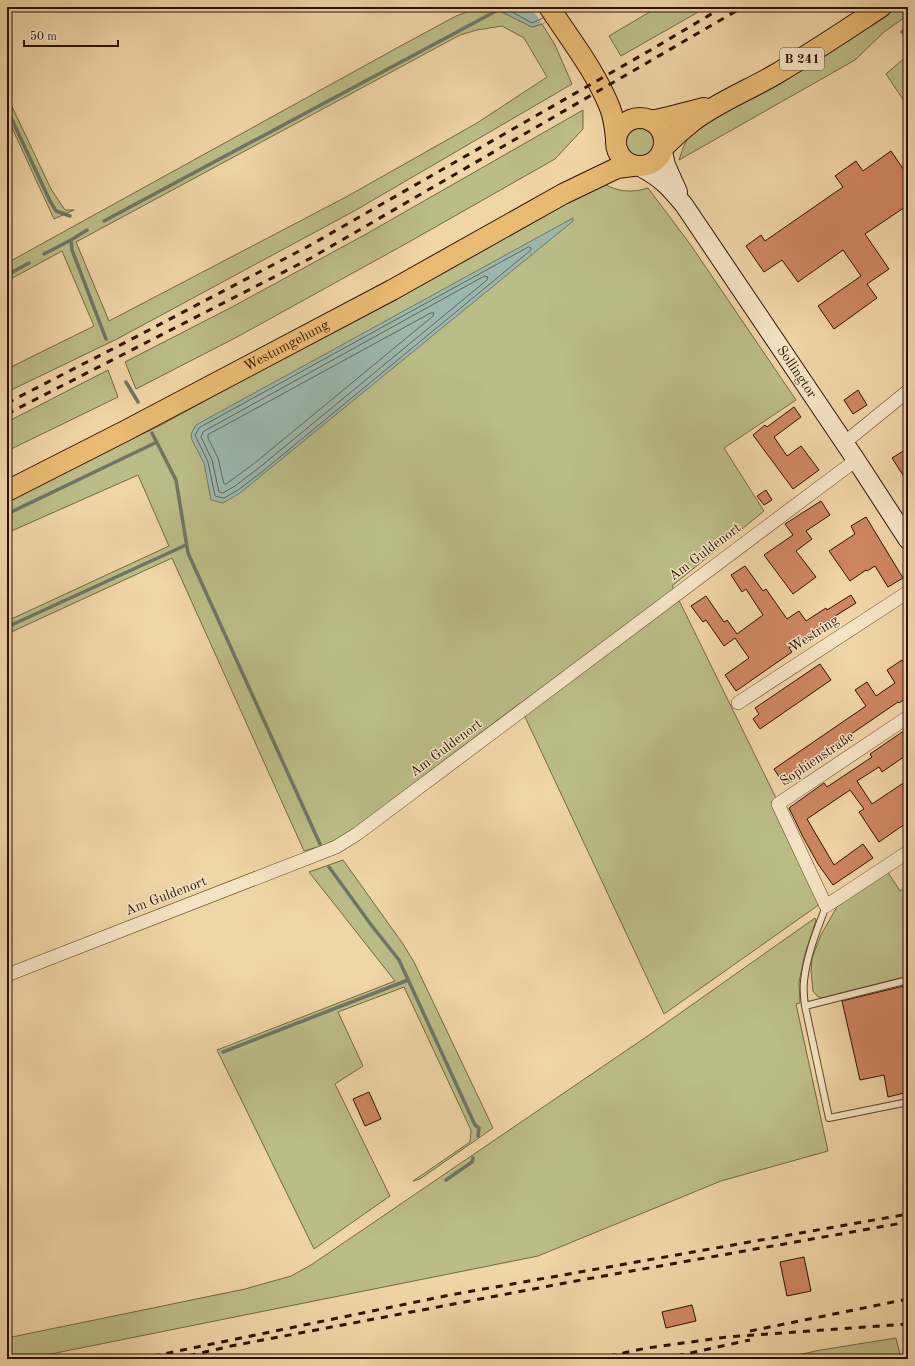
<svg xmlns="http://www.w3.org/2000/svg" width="915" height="1366" viewBox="0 0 915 1366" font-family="'Old Standard TT',serif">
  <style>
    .green { fill: #bbbd86; stroke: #746743; fill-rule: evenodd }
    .water { fill: #9bb8ae; stroke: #6f7568 }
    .pier { fill: #f0d5a5 }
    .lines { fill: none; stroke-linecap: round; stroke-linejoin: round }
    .shore { stroke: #646457; stroke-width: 1 }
    .stream { stroke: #6f7568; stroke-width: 3.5 }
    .building { fill: #cf8661; stroke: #2d1100 }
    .lane-casing { stroke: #5e4229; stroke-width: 8 }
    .street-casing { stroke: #5e4229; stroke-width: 14 }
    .secondary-casing { stroke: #2d1100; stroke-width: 20 }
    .primary-casing { stroke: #2d1100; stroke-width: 22 }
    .lane { stroke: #f5e4c4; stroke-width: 6 }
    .street { stroke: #f5e4c4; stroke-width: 13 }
    .secondary { stroke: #f5e4c4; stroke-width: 18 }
    .primary { stroke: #e8ba72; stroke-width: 20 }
    .rail { stroke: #2d1100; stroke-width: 3; stroke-dasharray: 7 7; stroke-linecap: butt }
    .labels { text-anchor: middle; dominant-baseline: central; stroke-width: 3; stroke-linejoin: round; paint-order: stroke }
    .shield { fill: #f5e4c4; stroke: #69503b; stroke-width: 1 }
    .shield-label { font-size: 13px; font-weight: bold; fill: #2d1100 }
    .street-label { font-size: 14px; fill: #2d1100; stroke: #f5e4c4 }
  </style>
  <rect width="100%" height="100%" fill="#f0d5a5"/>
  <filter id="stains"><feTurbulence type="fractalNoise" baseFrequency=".005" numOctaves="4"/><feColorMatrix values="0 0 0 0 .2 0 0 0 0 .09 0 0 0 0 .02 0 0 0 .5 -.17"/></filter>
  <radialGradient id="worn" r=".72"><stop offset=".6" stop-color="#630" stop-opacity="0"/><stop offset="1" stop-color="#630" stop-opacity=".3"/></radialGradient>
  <path class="green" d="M 480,7 L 500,7 L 498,10 L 532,27 L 542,24 L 555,45 L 572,84 L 356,210 L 117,339 L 7,392 L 7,369 L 94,326 L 62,251 L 7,281 L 7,263 L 395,49 L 456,16 ZM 502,26 L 524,38 L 547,77 L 477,123 L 346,197 L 109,321 L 76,242 L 460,35 L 477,30 Z
    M 658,7 L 707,7 L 621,56 L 609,36 Z
    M 894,7 L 908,7 L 908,15 L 884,32 L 855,60 L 679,160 L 683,148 L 691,131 L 853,35 Z
    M 908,55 L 908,107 L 886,74 Z
    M 7,96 L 51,189 L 65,210 L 74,210 L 54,219 L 7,117 Z
    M 583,110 L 583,129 L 555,159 L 409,242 L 237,337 L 136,389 L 125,362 L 232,307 L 368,233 Z
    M622 142a18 18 0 1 1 36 0a18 18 0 1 1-36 0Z
    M 604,184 C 619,192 632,193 648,188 L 690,244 L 796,400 L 724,448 L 764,511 L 672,586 L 776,798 L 771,802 L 820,904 L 664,1014 L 519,704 L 346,835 L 328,844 L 304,851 L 172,558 L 7,634 L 7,621 L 169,546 L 138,475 L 7,533 L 7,499 L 163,424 L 596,185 Z
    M 108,370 L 118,397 L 7,451 L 7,422 Z
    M 343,860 L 403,944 L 414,962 L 493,1128 L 420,1179 L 413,1181 L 470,1142 L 471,1130 L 404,987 L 338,1012 L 363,1066 L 335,1084 L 390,1196 L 314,1249 L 217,1050 L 395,981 L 309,872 Z
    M 887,871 L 900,891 L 908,886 L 908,976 L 821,998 L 817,996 L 813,991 L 811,971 L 812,958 L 821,935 L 838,905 Z
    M 815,918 L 816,920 L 805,954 L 799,982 L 800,1003 L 796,1004 L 828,1151 L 721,1181 L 538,1256 L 26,1359 L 7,1359 L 7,1338 L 245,1289 L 291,1276 L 311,1265 L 652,1033 Z
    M 896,1338 L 901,1359 L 778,1359 L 821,1350 Z"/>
  <path class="water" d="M 500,7 L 568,7 L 542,24 L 532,27 L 498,10 Z
    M 573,218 L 573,221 L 240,493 L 223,503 L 211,500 L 204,463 L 192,440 L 191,434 L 196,425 Z"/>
  <path class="pier" d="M 531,7 L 568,7 L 542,24 Z"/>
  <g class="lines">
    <path class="shore" d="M 503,7 L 532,23 L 543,18
      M 529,247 L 531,248 L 531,250 L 263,471 L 238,490 L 224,498 L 215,496 L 208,462 L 195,435 L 199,428 Z
      M 485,276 L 488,277 L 487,280 L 260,467 L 235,486 L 223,493 L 219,492 L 212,460 L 201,437 L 203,432 Z
      M 431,313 L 434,313 L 433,316 L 256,462 L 226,484 L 224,484 L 218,458 L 208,438 L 208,435 Z"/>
    <path class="stream" d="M 902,32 L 908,28
      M 7,109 L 50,201 L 56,211 L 70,216
      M 104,221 L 498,10
      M 87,230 L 71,240 L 72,250 L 106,339
      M 44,254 L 71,240
      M 7,275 L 29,263
      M 126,382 L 138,402
      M 152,433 L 176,480 L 188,553 L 320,844
      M 7,514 L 157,442
      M 7,627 L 186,545
      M 329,867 L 372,926 L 399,960 L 475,1125 L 479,1128 L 478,1136
      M 223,1052 L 408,980
      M 446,1180 L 472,1162 L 473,1158"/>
  </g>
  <path class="building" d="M 891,151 L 908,176 L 908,205 L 865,234 L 889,269 L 867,284 L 877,298 L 834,329 L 818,306 L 861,276 L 843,250 L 798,282 L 782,260 L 764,272 L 746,246 L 761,235 L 765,241 L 843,187 L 835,176 L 856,161 L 863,171 Z
    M 858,390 L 867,405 L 853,414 L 844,400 Z
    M 794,407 L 801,417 L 774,437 L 787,456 L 801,446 L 819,470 L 793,489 L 753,435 L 765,425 L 767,427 Z
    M 908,448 L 908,483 L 892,458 Z
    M 766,490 L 772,500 L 764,505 L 757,496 Z
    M 821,501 L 830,515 L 806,531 L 812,539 L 796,551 L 816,577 L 793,594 L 764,555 L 793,535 L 785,524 Z
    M 866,517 L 903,578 L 888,587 L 875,566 L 867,571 L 866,570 L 850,581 L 829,551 L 855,534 L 851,526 Z
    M 745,566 L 763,591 L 766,589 L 787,619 L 799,611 L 806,621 L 826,608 L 827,610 L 851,595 L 856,603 L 832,618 L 836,623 L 816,636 L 813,632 L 789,648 L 792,652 L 736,691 L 725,675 L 749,658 L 735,638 L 724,646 L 706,620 L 703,622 L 691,606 L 706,596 L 724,622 L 727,620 L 737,634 L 763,615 L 746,589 L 742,592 L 731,575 Z
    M 902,660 L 908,670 L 908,697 L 899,703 L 898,702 L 822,754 L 825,758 L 785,786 L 774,769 L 866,706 L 855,690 L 867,682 L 876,696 L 895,683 L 887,670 Z
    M 820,664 L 831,680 L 760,729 L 753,719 L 759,714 L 755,708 Z
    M 908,728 L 908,754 L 882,772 L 879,767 L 857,781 L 872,804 L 908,780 L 908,822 L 879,842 L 859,812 L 864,809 L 850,790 L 807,819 L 834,865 L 863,844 L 873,858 L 833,885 L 818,864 L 803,837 L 789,808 L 824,783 L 827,787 L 872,757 L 870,754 Z
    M 908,985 L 908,1092 L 888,1097 L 884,1075 L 860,1080 L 842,1001 Z
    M 369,1092 L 381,1119 L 365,1126 L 353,1099 Z
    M 804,1257 L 811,1291 L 787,1296 L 780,1262 Z
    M 692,1305 L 696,1321 L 666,1328 L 662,1312 Z"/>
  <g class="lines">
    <g class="lane-casing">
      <path id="lane" d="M 826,906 C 817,930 807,954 804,981 C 803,989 804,998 805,1006 L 829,1118 L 908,1102
        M 805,1006 L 908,980"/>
    </g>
    <g class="street-casing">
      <path id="street" d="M 844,443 L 908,391
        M 738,703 L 908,592
        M 908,717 L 778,804 L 826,906 L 908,852
        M 7,975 L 336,847 L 357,834 L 856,460"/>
    </g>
    <g class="secondary-casing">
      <g id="secondary">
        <path d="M 663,152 L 666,165 L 678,192"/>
        <path id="s1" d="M 640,167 C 661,178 669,187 684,205 L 856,460 L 908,540"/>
      </g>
    </g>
    <g class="primary-casing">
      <g id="primary">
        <path d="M 549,7 C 570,39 596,72 610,108 C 614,118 615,128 616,139"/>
        <circle cx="640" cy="142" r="24"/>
        <path d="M 651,121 L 669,117 L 704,108"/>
        <path d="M 664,147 C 673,138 683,129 693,121 C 718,102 749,90 776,74 C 812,53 846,30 881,7"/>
        <path id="s2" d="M 7,491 L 125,431 L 392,290 L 563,194 L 617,168 L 633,166"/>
      </g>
    </g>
    <use href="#lane" class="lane"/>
    <use href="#street" class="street"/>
    <use href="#secondary" class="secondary"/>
    <use href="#primary" class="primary"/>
    <path class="rail" d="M 7,403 L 130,340 L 307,247 L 649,51 L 723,7
      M 7,414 L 311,258 L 743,7
      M 750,1331 L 908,1299
      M 139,1359 L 450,1295 L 908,1214
      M 175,1359 L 231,1346 L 581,1280 L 908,1222
      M 595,1359 L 647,1348 L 727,1337 L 908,1324
      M 663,1359 L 750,1340"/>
  </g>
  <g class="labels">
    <rect class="shield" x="780" y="48" width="44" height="22" rx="3"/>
    <g class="shield-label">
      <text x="802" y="59">B 241</text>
    </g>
    <g class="street-label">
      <text stroke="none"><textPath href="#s2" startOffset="315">Westumgehung</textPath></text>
      <text stroke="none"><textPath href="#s1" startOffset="260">Sollingtor</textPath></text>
      <text transform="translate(705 552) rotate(-37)">Am Guldenort</text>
      <text transform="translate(814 634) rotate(-33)">Westring</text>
      <text transform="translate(446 748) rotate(-37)">Am Guldenort</text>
      <text transform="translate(817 759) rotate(-34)">Sophienstraße</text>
      <text transform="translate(166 896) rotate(-21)">Am Guldenort</text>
    </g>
  </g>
  <rect width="915" height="1366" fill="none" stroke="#f0d5a5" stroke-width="24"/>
  <rect x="8" y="8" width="899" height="1350" fill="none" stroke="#2d1100" stroke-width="2"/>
  <rect x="12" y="12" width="891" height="1342" fill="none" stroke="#2d1100"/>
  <path d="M24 40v6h94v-6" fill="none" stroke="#2d1100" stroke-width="2"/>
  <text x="30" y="40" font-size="12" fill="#2d1100" stroke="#f5e4c4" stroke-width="3" paint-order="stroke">50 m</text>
  <rect width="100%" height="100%" filter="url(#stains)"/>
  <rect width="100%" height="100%" fill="url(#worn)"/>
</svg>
